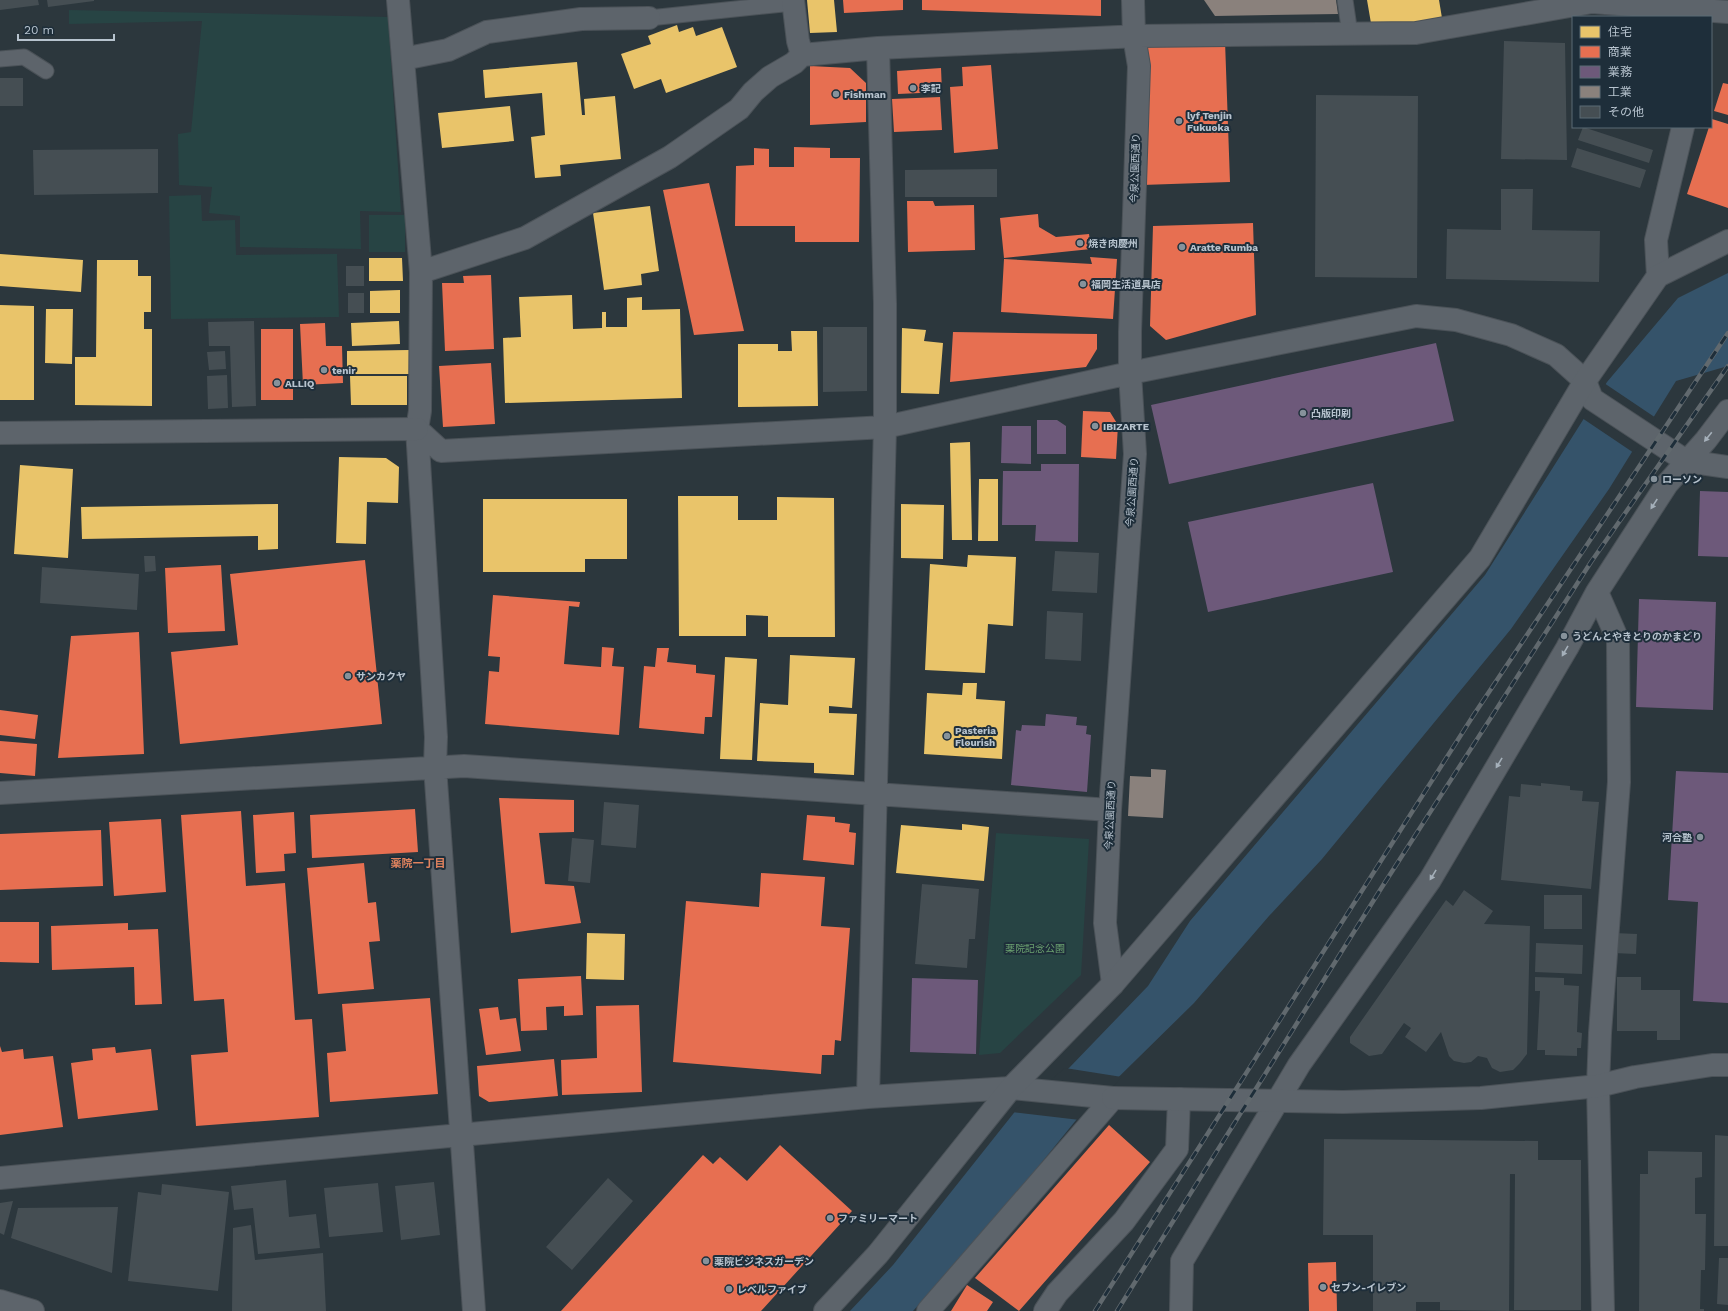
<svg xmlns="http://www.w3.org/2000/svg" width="1728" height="1311" viewBox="0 0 1728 1311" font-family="'Work Sans','Noto Sans JP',sans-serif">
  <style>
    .green { fill: #274444 }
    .water { fill: #35536a }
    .pier { fill: #2c373d }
    .homes { fill: #e9c46a }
    .shops { fill: #e76f51 }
    .offices { fill: #6d597a }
    .industry { fill: #8a817c }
    .building { fill: #454e53 }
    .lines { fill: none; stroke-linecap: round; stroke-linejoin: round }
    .service-casing { stroke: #4b5258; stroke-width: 17 }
    .minor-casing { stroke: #4b5258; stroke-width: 24 }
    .tertiary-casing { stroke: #4b5258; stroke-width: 24 }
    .service { stroke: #5d646b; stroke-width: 15 }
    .minor { stroke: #5d646b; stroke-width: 22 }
    .tertiary { stroke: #5d646b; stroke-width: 22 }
    .rail-casing { stroke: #61696e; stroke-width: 4.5 }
    .rail { stroke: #1e2e3a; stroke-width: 3; stroke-dasharray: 9; stroke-linecap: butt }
    .oneway { fill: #a5b0ba }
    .poi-dot { fill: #86929b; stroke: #1e2e3a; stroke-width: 1.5 }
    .labels { text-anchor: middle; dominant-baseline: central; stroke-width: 4; stroke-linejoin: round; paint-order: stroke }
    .poi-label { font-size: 10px; font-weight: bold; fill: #b7c3ce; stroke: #1e2e3a; text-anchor: start }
    .street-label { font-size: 10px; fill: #b7c3ce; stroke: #1e2e3a }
    .park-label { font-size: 10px; fill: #6ba16f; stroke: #1e2e3a }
    .neighbourhood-label { font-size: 11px; font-weight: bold; fill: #e1835f; stroke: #1e2e3a }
  </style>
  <rect width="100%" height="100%" fill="#2c373d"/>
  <path class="green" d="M 69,10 L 388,17 L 401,212 L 360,211 L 361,249 L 240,247 L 240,216 L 209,213 L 212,187 L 179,185 L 178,134 L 191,132 L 202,21 L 69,24 Z
    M 201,195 L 202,221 L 235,220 L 236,255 L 337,254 L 339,317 L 171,319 L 169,196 Z
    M 369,215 L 405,215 L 405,252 L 369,252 Z
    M 996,833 L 1089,839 L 1081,975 L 1000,1053 L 979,1055 Z"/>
  <path class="water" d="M 1728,273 L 1728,366 L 1676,381 L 1609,489 L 1511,629 L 1322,859 L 1269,916 L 1194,1003 L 1081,1114 L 998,1216 L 913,1311 L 850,1311 L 893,1265 L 1017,1109 L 1069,1068 L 1148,986 L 1190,921 L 1485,575 L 1607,382 L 1678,298 Z"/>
  <path class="pier" d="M 1604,383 L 1656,418 L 1634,453 L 1582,418 Z
    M 1065,1068 L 1122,1077 L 1080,1120 L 1012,1112 Z"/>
  <path class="homes" d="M 807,0 L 834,0 L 837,32 L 810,33 Z
    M 1367,0 L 1439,0 L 1442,18 L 1372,29 Z
    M 677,25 L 679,32 L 693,27 L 696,36 L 722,27 L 737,67 L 666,93 L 661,79 L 634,89 L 621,54 L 651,44 L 648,36 Z
    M 577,62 L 582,115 L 585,115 L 584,99 L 615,96 L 621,159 L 560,165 L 561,176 L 535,178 L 531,137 L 545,135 L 542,93 L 485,98 L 483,70 Z
    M 510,106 L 514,141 L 442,148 L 438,113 Z
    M 650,206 L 659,271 L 641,274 L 642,285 L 604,290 L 593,213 Z
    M 0,254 L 83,260 L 81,292 L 0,286 Z
    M 369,258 L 402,258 L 403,281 L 369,281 Z
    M 97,260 L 138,260 L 138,276 L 151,276 L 151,312 L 144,312 L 144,329 L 152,329 L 152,406 L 75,405 L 75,357 L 96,357 Z
    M 400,290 L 400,313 L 370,313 L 370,291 Z
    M 572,295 L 573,329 L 602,328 L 602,312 L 606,312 L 606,327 L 627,327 L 627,298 L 642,297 L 642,310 L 680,309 L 682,398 L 505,403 L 503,338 L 521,337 L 519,297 Z
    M 0,305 L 34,306 L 34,400 L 0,400 Z
    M 46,309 L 73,309 L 72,364 L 45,363 Z
    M 399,321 L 400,344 L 352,346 L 351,323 Z
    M 902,328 L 926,330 L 924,341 L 943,343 L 939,394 L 901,393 Z
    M 791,331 L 817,331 L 818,406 L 738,407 L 738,344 L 778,344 L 778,351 L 792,351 Z
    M 409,350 L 409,374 L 347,374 L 347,351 Z
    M 350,376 L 407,376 L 407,405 L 351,405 Z
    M 970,442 L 972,540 L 952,540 L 950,443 Z
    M 339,457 L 386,458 L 399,467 L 398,503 L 367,502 L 366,544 L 336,543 Z
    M 20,465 L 73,469 L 68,558 L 14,554 Z
    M 979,479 L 998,479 L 998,541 L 978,541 Z
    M 678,496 L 738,496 L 738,520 L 777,520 L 777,497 L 834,498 L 835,637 L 768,637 L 768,616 L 746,615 L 746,636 L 679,636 Z
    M 483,499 L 627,499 L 627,559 L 585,559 L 585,572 L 483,572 Z
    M 278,504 L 278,549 L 258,550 L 258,536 L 82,539 L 81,507 Z
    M 901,504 L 944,505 L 943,559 L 901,558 Z
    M 968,555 L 1016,557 L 1013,626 L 988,624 L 985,673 L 925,670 L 930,564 L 967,567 Z
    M 790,655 L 855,658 L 852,708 L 829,706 L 829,713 L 857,714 L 854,775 L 814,773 L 814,763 L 757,761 L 760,703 L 788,705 Z
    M 725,657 L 757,659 L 752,760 L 720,759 Z
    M 963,683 L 977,683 L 976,699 L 1005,701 L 1002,759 L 924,754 L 927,693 L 962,695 Z
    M 962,824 L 989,827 L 984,881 L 896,873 L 901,825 L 962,830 Z
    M 587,933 L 625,934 L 624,980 L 586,979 Z"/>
  <path class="shops" d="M 843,0 L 903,0 L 903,10 L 844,13 Z
    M 922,0 L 1101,0 L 1101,16 L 922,10 Z
    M 1139,36 L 1225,41 L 1230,182 L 1142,185 Z
    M 991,65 L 998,149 L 954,153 L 950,87 L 963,86 L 962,67 Z
    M 810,66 L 850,68 L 866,83 L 866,122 L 810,125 Z
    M 941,68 L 942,92 L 898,94 L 897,71 Z
    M 1723,83 L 1728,84 L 1728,115 L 1714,111 Z
    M 940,97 L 942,130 L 894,132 L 892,99 Z
    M 1712,119 L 1728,124 L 1728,208 L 1687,194 L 1709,127 L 1711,127 Z
    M 794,147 L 830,148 L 830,158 L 860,158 L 859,242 L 795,242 L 795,226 L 735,226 L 736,166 L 754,165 L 754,148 L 769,149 L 769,167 L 794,167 Z
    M 709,183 L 744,331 L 694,335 L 663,190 Z
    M 907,201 L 933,201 L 935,206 L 974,205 L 975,250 L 908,252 Z
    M 1038,214 L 1039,227 L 1056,237 L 1089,234 L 1091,249 L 1004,258 L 1000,218 Z
    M 1253,223 L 1256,315 L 1166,340 L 1150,326 L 1153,226 Z
    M 1090,257 L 1117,259 L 1113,319 L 1001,312 L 1004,259 L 1092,264 Z
    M 491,275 L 494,349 L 445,351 L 442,283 L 464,283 L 463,276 Z
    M 325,323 L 326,346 L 342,346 L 343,383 L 303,385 L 300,324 Z
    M 261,329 L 293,329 L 293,400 L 261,400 Z
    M 953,332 L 1097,334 L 1097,349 L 1086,367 L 950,382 Z
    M 491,363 L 495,424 L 443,427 L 439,366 Z
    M 1083,411 L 1110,412 L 1118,425 L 1116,459 L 1081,457 Z
    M 365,560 L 382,724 L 180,744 L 171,652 L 238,645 L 230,574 Z
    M 221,565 L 225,631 L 168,633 L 165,568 Z
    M 493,595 L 580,602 L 579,607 L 569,606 L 564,664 L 601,667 L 602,647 L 614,648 L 612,666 L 624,667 L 619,735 L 485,724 L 489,671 L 499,672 L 500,657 L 488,656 Z
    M 139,632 L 144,754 L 58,758 L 71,636 Z
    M 657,648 L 669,648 L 667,662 L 696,665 L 696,673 L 715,675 L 712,717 L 705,717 L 704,734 L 639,728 L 644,666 L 655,667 Z
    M 0,710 L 38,715 L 35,739 L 0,735 Z
    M 0,741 L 37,744 L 35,776 L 0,773 Z
    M 499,798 L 574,800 L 574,832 L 539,833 L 545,884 L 574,886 L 581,923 L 511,933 Z
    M 415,809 L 418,852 L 312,858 L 310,815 Z
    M 241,811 L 246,886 L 285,883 L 295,1020 L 312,1019 L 319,1117 L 196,1126 L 191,1055 L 228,1052 L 224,999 L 194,1001 L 181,815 Z
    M 294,812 L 296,853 L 284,854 L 285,871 L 256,873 L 253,815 Z
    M 807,815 L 835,817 L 835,822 L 850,824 L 849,832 L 856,833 L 854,865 L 803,860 Z
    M 161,819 L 166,892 L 114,896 L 109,822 Z
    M 101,830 L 103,886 L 0,890 L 0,834 Z
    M 364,863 L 368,903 L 376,902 L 380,941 L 369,942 L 374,989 L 318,994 L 307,868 Z
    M 761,873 L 825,877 L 821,926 L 850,928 L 841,1041 L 835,1040 L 834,1055 L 822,1055 L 821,1074 L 673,1062 L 686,901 L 759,907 Z
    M 0,922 L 39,922 L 39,963 L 0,962 Z
    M 128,923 L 128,930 L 158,929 L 162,1004 L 135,1005 L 134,967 L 52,970 L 51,926 Z
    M 581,976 L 583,1015 L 564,1016 L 564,1006 L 546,1007 L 547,1030 L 521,1031 L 518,979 Z
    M 430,998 L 438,1094 L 330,1102 L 327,1053 L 346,1051 L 342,1004 Z
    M 639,1005 L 642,1092 L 562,1095 L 561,1060 L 597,1058 L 596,1006 Z
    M 498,1007 L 500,1020 L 516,1018 L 521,1051 L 486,1055 L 479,1009 Z
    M 0,1046 L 2,1052 L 23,1049 L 24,1059 L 53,1056 L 63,1127 L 0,1135 Z
    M 115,1047 L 116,1053 L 151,1049 L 158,1110 L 78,1119 L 71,1063 L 93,1060 L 92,1049 Z
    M 554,1059 L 558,1096 L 489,1102 L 479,1096 L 477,1066 Z
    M 1109,1125 L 1150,1162 L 1019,1311 L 975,1278 Z
    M 780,1145 L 852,1211 L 761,1311 L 561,1311 L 703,1155 L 713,1164 L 720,1157 L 747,1181 Z
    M 1336,1262 L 1337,1311 L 1309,1311 L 1308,1263 Z
    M 967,1285 L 993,1302 L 987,1311 L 951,1311 Z"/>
  <path class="offices" d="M 1436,343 L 1454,421 L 1169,484 L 1151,405 Z
    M 1037,420 L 1057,420 L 1066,426 L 1066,454 L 1037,454 Z
    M 1002,426 L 1031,426 L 1031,464 L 1001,463 Z
    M 1041,464 L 1079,464 L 1078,542 L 1035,541 L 1036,525 L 1002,525 L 1003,471 L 1041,471 Z
    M 1373,483 L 1393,572 L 1208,612 L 1188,522 Z
    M 1700,491 L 1728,492 L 1728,557 L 1698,556 Z
    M 1639,599 L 1716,602 L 1713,710 L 1636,707 Z
    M 1046,714 L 1077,717 L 1076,725 L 1087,726 L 1086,734 L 1091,735 L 1087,792 L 1011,785 L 1016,730 L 1021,731 L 1022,725 L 1045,726 Z
    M 1676,771 L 1728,773 L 1728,1003 L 1693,1001 L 1698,902 L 1668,900 Z
    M 912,978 L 978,980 L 976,1054 L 910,1052 Z"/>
  <path class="industry" d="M 1204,0 L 1336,0 L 1338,14 L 1215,16 Z
    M 1151,769 L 1166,770 L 1163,818 L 1128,816 L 1130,776 L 1151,777 Z"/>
  <path class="building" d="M 0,0 L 38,0 L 39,5 L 0,10 Z
    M 47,0 L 94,0 L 94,1 L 48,7 Z
    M 1504,41 L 1565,43 L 1567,160 L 1501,159 Z
    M 0,78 L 23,78 L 23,106 L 0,106 Z
    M 1316,95 L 1418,96 L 1417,278 L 1315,277 Z
    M 1583,127 L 1653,150 L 1649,163 L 1578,140 Z
    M 1577,148 L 1646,170 L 1640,188 L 1571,167 Z
    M 158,149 L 158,193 L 34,195 L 33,150 Z
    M 997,169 L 997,197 L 905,197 L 905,170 Z
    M 1501,189 L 1533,189 L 1532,230 L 1600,231 L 1599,282 L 1446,279 L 1447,229 L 1501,230 Z
    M 346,266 L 364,266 L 364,286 L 346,286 Z
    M 348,293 L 364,293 L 364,313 L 348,313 Z
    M 254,321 L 256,406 L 232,407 L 230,346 L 209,346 L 208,322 Z
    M 823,327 L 867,327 L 867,391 L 823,392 Z
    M 225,351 L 226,369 L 209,370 L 207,352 Z
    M 227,375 L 228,408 L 208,409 L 207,376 Z
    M 1055,551 L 1099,553 L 1097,593 L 1052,591 Z
    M 144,556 L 155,556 L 156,571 L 145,572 Z
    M 42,567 L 139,574 L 137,610 L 40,603 Z
    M 1047,611 L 1083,613 L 1081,661 L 1045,659 Z
    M 1541,783 L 1570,786 L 1570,790 L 1583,791 L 1582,801 L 1599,802 L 1591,889 L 1501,880 L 1509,796 L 1520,797 L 1521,784 L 1541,786 Z
    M 604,802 L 639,805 L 636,848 L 601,845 Z
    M 572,838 L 594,840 L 590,883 L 568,881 Z
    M 922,884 L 979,889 L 975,939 L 969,939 L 967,968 L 915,964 Z
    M 1464,890 L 1493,911 L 1484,924 L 1530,926 L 1527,1054 L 1520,1063 L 1513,1070 L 1500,1072 L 1492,1068 L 1487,1058 L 1478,1056 L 1471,1062 L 1464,1063 L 1454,1061 L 1449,1056 L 1441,1032 L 1426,1052 L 1405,1037 L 1411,1028 L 1404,1023 L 1382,1054 L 1369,1056 L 1350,1043 L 1350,1037 L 1446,900 L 1453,906 Z
    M 1544,895 L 1582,895 L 1582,929 L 1544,929 Z
    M 1614,933 L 1637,934 L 1636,954 L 1613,953 Z
    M 1536,943 L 1583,945 L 1582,974 L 1535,972 Z
    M 1535,977 L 1564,978 L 1564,985 L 1579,986 L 1577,1032 L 1582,1033 L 1581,1048 L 1577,1048 L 1577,1056 L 1545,1055 L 1545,1050 L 1537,1050 L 1540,991 L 1535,991 Z
    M 1617,977 L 1641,977 L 1641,990 L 1680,990 L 1680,1040 L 1657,1040 L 1657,1031 L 1617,1031 Z
    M 1715,1135 L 1728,1136 L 1728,1246 L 1714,1246 Z
    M 1324,1139 L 1538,1141 L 1538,1160 L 1581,1160 L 1581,1310 L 1514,1310 L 1515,1174 L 1510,1174 L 1509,1311 L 1440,1310 L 1440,1302 L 1416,1302 L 1416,1311 L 1373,1311 L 1373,1235 L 1323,1235 Z
    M 1648,1151 L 1702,1152 L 1702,1177 L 1695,1178 L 1695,1214 L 1706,1214 L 1705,1270 L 1701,1270 L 1700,1309 L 1704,1309 L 1704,1311 L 1639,1311 L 1640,1174 L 1648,1174 Z
    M 608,1178 L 633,1201 L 572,1270 L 546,1247 Z
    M 286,1180 L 289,1217 L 316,1214 L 320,1248 L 258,1254 L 253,1208 L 234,1210 L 231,1186 Z
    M 434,1182 L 440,1235 L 401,1240 L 395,1186 Z
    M 378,1183 L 383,1232 L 329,1237 L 324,1188 Z
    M 162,1184 L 229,1192 L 218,1291 L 128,1281 L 138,1192 L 161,1195 Z
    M 13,1201 L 4,1235 L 0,1233 L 0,1203 Z
    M 118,1207 L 112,1273 L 11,1238 L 18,1208 Z
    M 251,1225 L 255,1260 L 323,1253 L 326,1311 L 232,1311 L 233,1228 Z
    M 1719,1258 L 1728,1258 L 1728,1305 L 1717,1304 Z"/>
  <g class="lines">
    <g class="service-casing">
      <path id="service" d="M 1345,0 L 1350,34
        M 649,18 L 793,3
        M 0,59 L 24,57 L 46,71"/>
    </g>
    <g class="minor-casing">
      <path id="minor" d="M 398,0 L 421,272
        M 793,0 L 798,41 L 802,55
        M 403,59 L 448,50 L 487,32 L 581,19 L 649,18
        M 1658,276 L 1656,240 L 1683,127
        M 417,429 L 441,451 L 885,427 L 1130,373 L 1416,316 L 1456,320 L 1511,335 L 1556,355 L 1585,381 L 1592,399 L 1686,461 L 1728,467
        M 1597,592 L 1618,640 L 1619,782 L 1600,1033 L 1598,1086 L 1603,1311
        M 0,793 L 464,766 L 1110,810
        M 1113,984 L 1105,923 L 1110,810 L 1135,454 L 1130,373 L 1130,332 L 1139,66 L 1134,36 L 1133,0
        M 868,1097 L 885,427 L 885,304 L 878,48 L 1139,36 L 1416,33 L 1592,2 L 1728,12
        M 0,1178 L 868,1097 L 1011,1088 L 1113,1098
        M 474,1311 L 435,767 L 436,737 L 417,429 L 420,411 L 421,272 L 525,238 L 670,157 L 739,109 L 753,92 L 770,77 L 794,63 L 802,55 L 878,48
        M 928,1311 L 1113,1098
        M 1045,1311 L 1057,1293 L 1124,1221 L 1177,1149 L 1179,1099
        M 1181,1311 L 1182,1261 L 1299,1065 L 1430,880 L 1567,648 L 1597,592 L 1667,484 L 1706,440 L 1728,411"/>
    </g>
    <g class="tertiary-casing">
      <path id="tertiary" d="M 0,433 L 417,429
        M 1113,1098 L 1343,1102 L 1481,1098 L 1598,1086 L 1635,1077 L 1712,1065 L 1728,1065
        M 0,1301 L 33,1311
        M 825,1311 L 878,1254 L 1011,1088 L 1113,984 L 1480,558 L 1585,381 L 1658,276 L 1728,241"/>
    </g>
    <use href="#service" class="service"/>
    <use href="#minor" class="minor"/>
    <use href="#tertiary" class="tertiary"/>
    <g class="rail-casing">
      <path id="rail" d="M 1095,1311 L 1473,716 L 1728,333
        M 1117,1311 L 1382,887 L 1591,562 L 1728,366"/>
    </g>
    <use href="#rail" class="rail"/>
  </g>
  <defs><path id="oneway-solid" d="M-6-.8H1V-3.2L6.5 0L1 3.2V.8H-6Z"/></defs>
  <g class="oneway">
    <use href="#oneway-solid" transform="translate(1708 437) rotate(129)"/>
    <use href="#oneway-solid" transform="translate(1654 504) rotate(123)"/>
    <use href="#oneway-solid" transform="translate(1565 651) rotate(120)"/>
    <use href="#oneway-solid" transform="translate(1499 763) rotate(121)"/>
    <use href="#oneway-solid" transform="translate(1433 875) rotate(121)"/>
  </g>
  <g class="poi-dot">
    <circle cx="913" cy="88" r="4"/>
    <circle cx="836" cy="94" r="4"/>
    <circle cx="1179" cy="121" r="4"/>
    <circle cx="1080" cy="243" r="4"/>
    <circle cx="1182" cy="247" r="4"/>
    <circle cx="1083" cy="284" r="4"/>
    <circle cx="324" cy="370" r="4"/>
    <circle cx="277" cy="383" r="4"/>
    <circle cx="1303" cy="413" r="4"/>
    <circle cx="1095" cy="426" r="4"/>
    <circle cx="1654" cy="479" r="4"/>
    <circle cx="1564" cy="636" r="4"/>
    <circle cx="348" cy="676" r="4"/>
    <circle cx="947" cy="736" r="4"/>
    <circle cx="1700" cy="837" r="4"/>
    <circle cx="830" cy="1218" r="4"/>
    <circle cx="706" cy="1261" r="4"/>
    <circle cx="1323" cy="1287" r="4"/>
    <circle cx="729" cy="1289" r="4"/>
  </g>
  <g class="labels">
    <g class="poi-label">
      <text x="921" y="88">李記</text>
      <text x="844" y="94">Fishman</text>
      <text x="1187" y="115">lyf Tenjin<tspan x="1187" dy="12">Fukuoka</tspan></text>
      <text x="1088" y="243">焼き肉慶州</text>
      <text x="1190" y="247">Aratte Rumba</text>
      <text x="1091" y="284">福岡生活道具店</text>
      <text x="332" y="370">tenir</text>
      <text x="285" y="383">ALLIQ</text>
      <text x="1311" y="413">凸版印刷</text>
      <text x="1103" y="426">IBIZARTE</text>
      <text x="1662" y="479">ローソン</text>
      <text x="1572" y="636">うどんとやきとりのかまどり</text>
      <text x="356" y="676">サンカクヤ</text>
      <text x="955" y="730">Pasteria<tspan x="955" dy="12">Flourish</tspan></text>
      <text x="1692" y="837" text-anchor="end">河合塾</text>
      <text x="838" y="1218">ファミリーマート</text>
      <text x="714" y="1261">薬院ビジネスガーデン</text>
      <text x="1331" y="1287">セブン-イレブン</text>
      <text x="737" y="1289">レベルファイブ</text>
    </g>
    <g class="street-label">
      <text transform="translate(1135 168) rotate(-88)">今泉公園西通り</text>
      <text transform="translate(1132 492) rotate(-86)">今泉公園西通り</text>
      <text transform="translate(1110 815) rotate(-87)">今泉公園西通り</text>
    </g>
    <g class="park-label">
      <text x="1035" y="948">薬院記念公園</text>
    </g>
    <g class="neighbourhood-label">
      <text x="418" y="863">薬院一丁目</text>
    </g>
  </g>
  <rect x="1572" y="16" width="140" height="112" fill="#1e2e3a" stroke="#5b6a75"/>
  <rect x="1580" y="26" width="20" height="12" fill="#e9c46a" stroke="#5b6a75"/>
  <text x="1608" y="36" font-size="12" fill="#b7c3ce">住宅</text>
  <rect x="1580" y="46" width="20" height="12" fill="#e76f51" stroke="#5b6a75"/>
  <text x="1608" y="56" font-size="12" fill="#b7c3ce">商業</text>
  <rect x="1580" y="66" width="20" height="12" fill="#6d597a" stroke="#5b6a75"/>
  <text x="1608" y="76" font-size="12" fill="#b7c3ce">業務</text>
  <rect x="1580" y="86" width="20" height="12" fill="#8a817c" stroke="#5b6a75"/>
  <text x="1608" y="96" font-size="12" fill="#b7c3ce">工業</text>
  <rect x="1580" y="106" width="20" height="12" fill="#454e53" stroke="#5b6a75"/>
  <text x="1608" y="116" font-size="12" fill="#b7c3ce">その他</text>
  <path d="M18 34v6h96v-6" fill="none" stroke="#b7c3ce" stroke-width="2"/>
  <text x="24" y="34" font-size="12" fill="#b7c3ce" stroke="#1e2e3a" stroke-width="3" paint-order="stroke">20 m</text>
</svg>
